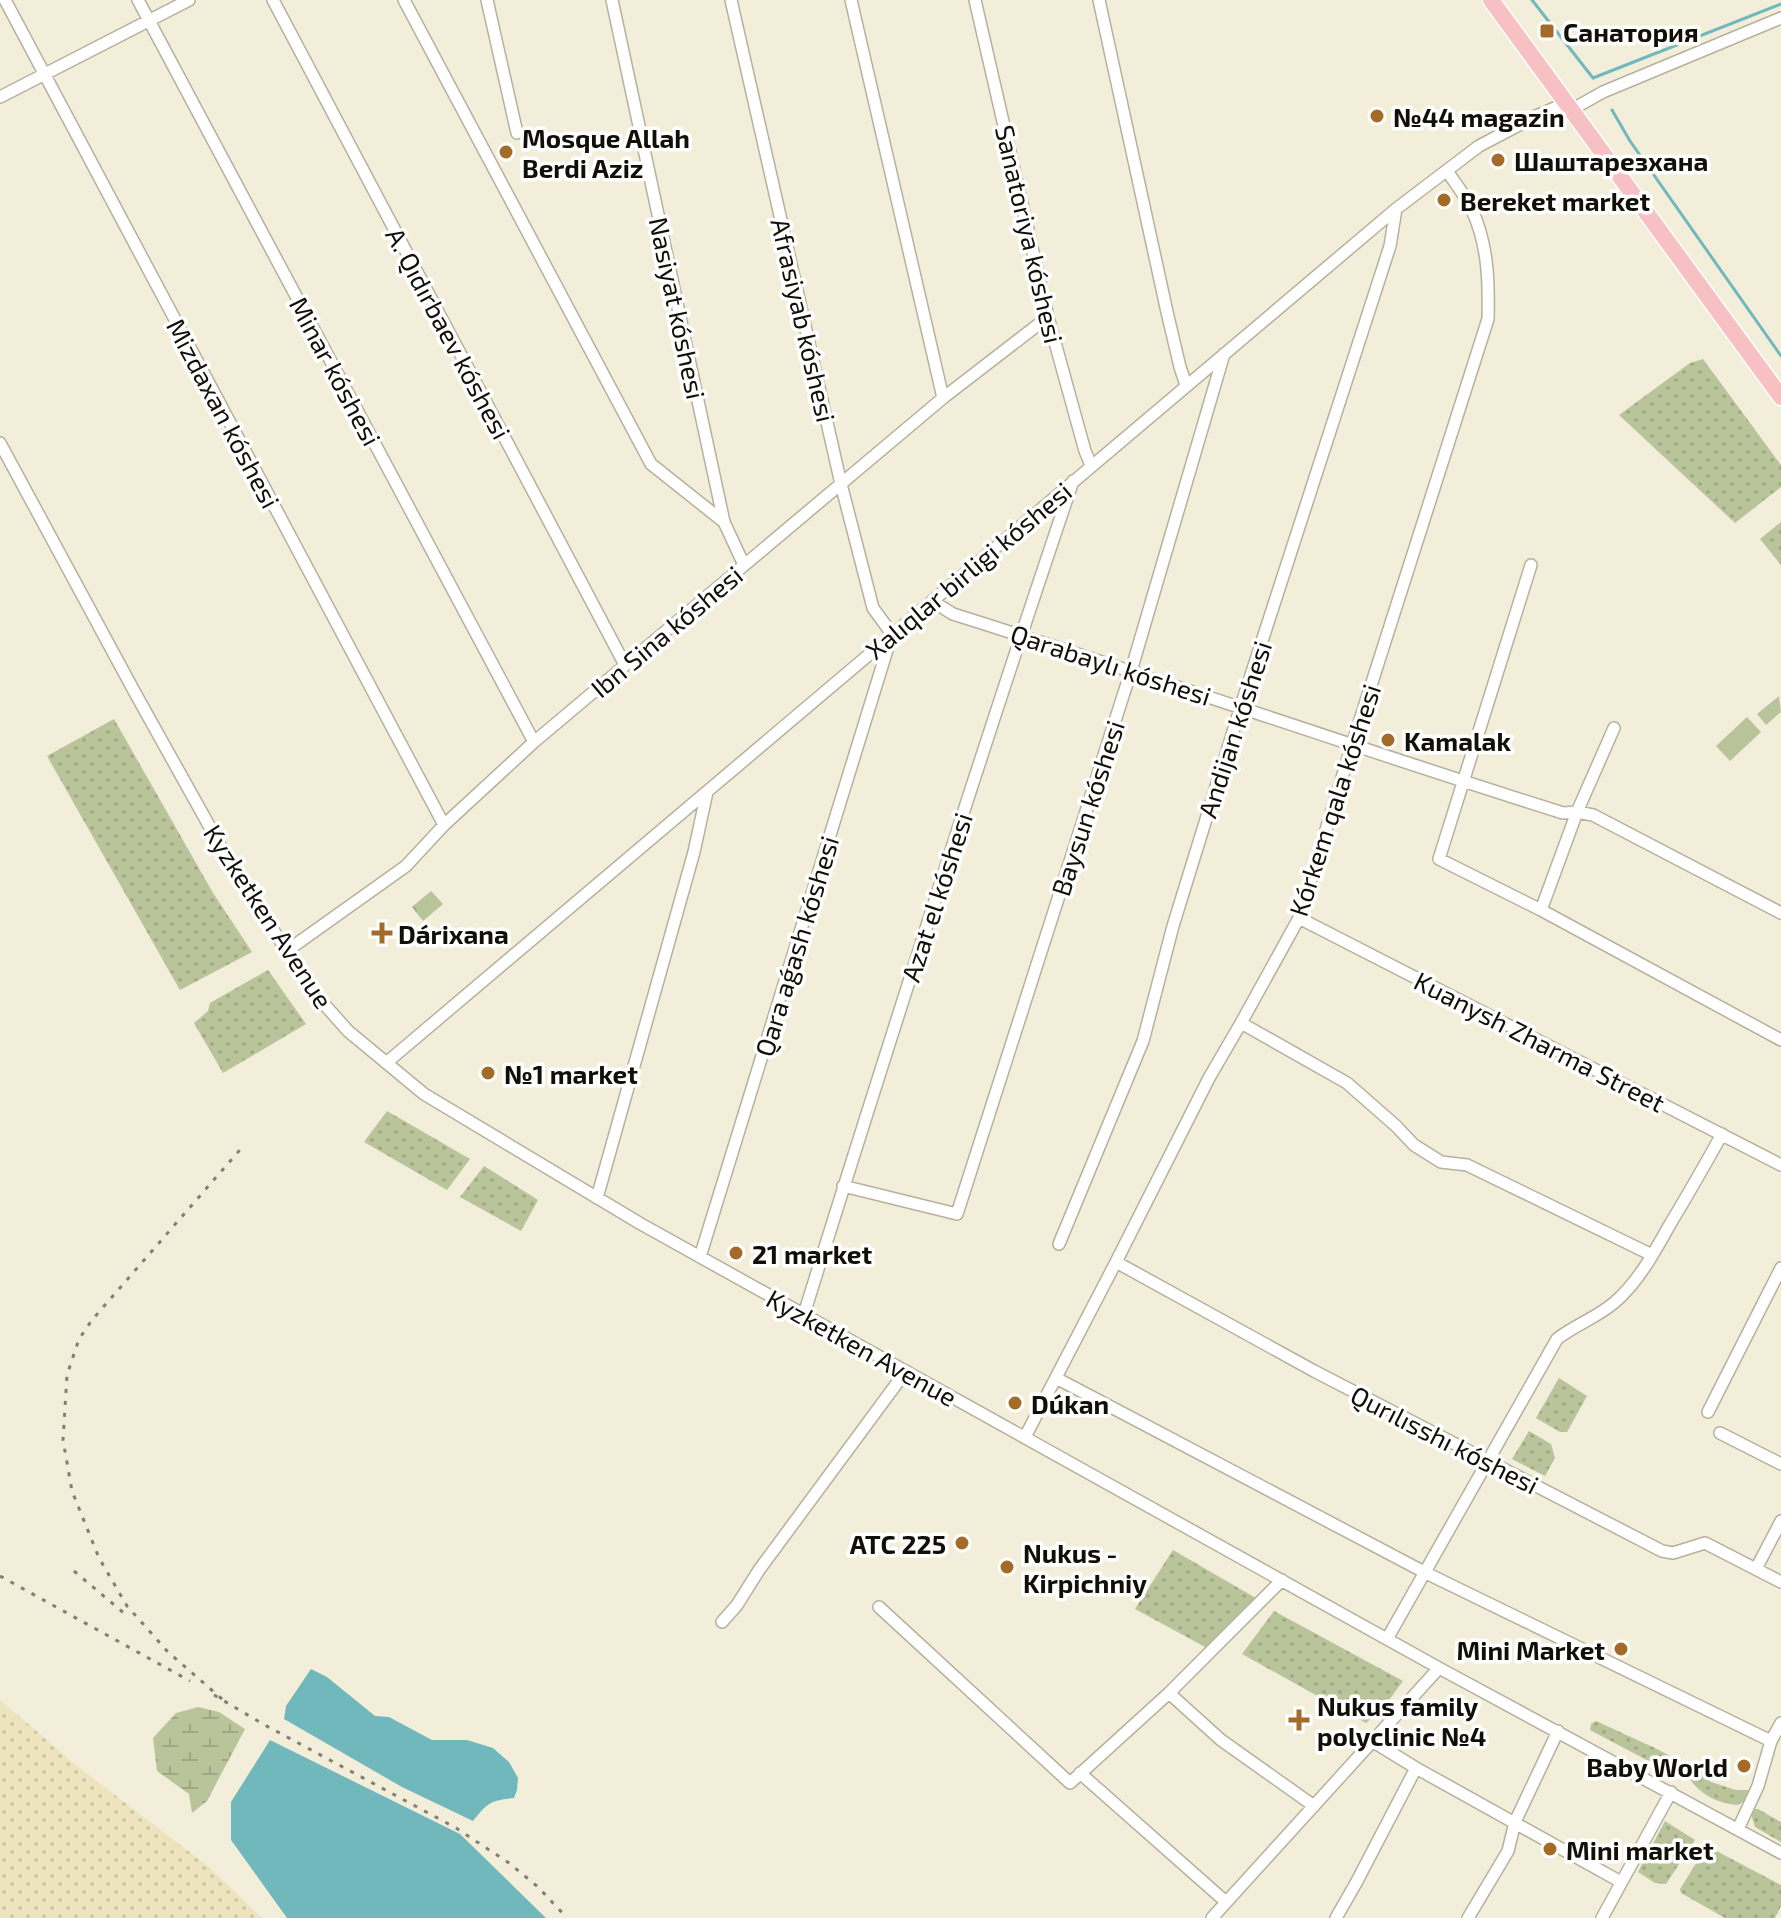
<svg xmlns="http://www.w3.org/2000/svg" width="1781" height="1918" viewBox="0 0 1781 1918" font-family="'Exo 2',sans-serif">
  <style>
    .grass { fill: url(#grass-dots) }
    .wetland { fill: url(#wetland-marsh) }
    .sand { fill: url(#sand-dots) }
    .park { fill: url(#park-crowns) }
    .pitch { fill: #b9c49a }
    .water { fill: #71b8bc }
    .lines { fill: none; stroke-linecap: round; stroke-linejoin: round }
    .stream { stroke: #71b8bc; stroke-width: 3 }
    .minor-casing { stroke: #b5b19e; stroke-width: 14 }
    .highway-casing { stroke: #fff; stroke-width: 19 }
    .minor { stroke: #fff; stroke-width: 11 }
    .highway { stroke: #f7c1c4; stroke-width: 16 }
    .rail { stroke: #827f72; stroke-width: 3; stroke-dasharray: 4 8; stroke-linecap: butt }
    .poi-dot { fill: #a36a28; stroke: #fff; stroke-width: 3 }
    .labels { text-anchor: middle; dominant-baseline: central; stroke-width: 7; stroke-linejoin: round; paint-order: stroke }
    .poi-label { font-size: 26px; font-weight: bold; fill: #100f08; stroke: #fff; text-anchor: start }
    .street-label { font-size: 26px; fill: #100f08; stroke: #fff }
  </style>
  <defs>
    <pattern id="grass-dots" width="8" height="8" patternUnits="userSpaceOnUse" patternTransform="scale(2)"><rect width="8" height="8" fill="#b9c49a"/><path d="M2 2h.1M6 6h.1" fill="none" stroke="#9ea783" stroke-width="1.8" stroke-linecap="round"/></pattern>
    <pattern id="wetland-marsh" width="20" height="14" patternUnits="userSpaceOnUse" patternTransform="scale(2)"><rect width="20" height="14" fill="#b9c49a"/><path d="M1 5h8M5 5V1M11 12h8M15 12V8" fill="none" stroke="#9ea783"/></pattern>
    <pattern id="sand-dots" width="8" height="8" patternUnits="userSpaceOnUse" patternTransform="scale(2)"><rect width="8" height="8" fill="#ede4be"/><path d="M2 2h.1M6 6h.1" fill="none" stroke="#cac2a2" stroke-width="1.8" stroke-linecap="round"/></pattern>
    <pattern id="park-crowns" width="20" height="18" patternUnits="userSpaceOnUse" patternTransform="scale(2)"><rect width="20" height="18" fill="#b9c49a"/><path d="M2 6a3 3 0 1 1 6 0M12 15a3 3 0 1 1 6 0" fill="none" stroke="#9ea783"/></pattern>
  </defs>
  <rect width="100%" height="100%" fill="#f2eeda"/>
  <path class="grass" d="M 1703,359 L 1781,465 L 1781,487 L 1735,523 L 1619,415 L 1690,363 Z
    M 1781,522 L 1781,565 L 1760,539 Z
    M 114,719 L 213,893 L 252,952 L 180,990 L 47,756 Z
    M 268,970 L 306,1024 L 223,1073 L 194,1023 L 208,1011 L 210,1003 Z
    M 387,1111 L 470,1159 L 447,1190 L 364,1142 Z
    M 484,1166 L 538,1200 L 521,1231 L 460,1197 Z
    M 1559,1378 L 1587,1396 L 1567,1432 L 1560,1432 L 1536,1418 Z
    M 1529,1431 L 1551,1444 L 1555,1458 L 1545,1476 L 1512,1459 Z
    M 1173,1550 L 1254,1597 L 1255,1601 L 1207,1648 L 1135,1609 Z
    M 1274,1611 L 1403,1681 L 1381,1711 L 1366,1723 L 1242,1654 Z
    M 1596,1721 L 1657,1749 L 1670,1756 L 1673,1762 L 1667,1767 L 1658,1766 L 1590,1730 L 1591,1724 Z
    M 1695,1764 L 1711,1782 L 1736,1790 L 1750,1790 L 1743,1802 L 1737,1805 C 1715,1803 1698,1793 1686,1774 L 1689,1766 Z
    M 1754,1809 L 1758,1809 L 1781,1822 L 1781,1842 L 1755,1827 L 1751,1814 Z
    M 1665,1821 L 1695,1840 L 1666,1884 L 1655,1883 L 1638,1872 Z
    M 1707,1846 L 1781,1885 L 1781,1906 L 1775,1918 L 1725,1918 L 1681,1893 L 1680,1889 Z"/>
  <path class="wetland" d="M 198,1707 L 219,1712 L 245,1729 L 207,1801 L 192,1813 L 189,1794 L 157,1771 L 153,1738 L 176,1713 Z"/>
  <path class="sand" d="M 0,1700 L 77,1766 L 209,1867 L 262,1918 L 0,1918 Z"/>
  <path class="park" d="M 431,891 L 443,904 L 423,921 L 412,907 Z"/>
  <path class="pitch" d="M 1779,696 L 1781,712 L 1766,725 L 1757,714 Z
    M 1747,717 L 1761,732 L 1730,761 L 1716,746 Z"/>
  <path class="water" d="M 311,1669 L 327,1677 L 375,1716 L 389,1717 L 432,1740 L 467,1740 L 493,1748 L 509,1762 L 518,1778 L 517,1790 L 514,1798 C 491,1800 487,1803 473,1821 L 402,1787 L 284,1719 L 286,1706 Z
    M 270,1740 L 460,1834 L 546,1918 L 287,1918 L 231,1840 L 231,1802 Z"/>
  <g class="lines">
    <path class="stream" d="M 1532,0 L 1593,78 L 1781,4
      M 1612,110 L 1630,141 L 1781,356"/>
    <g class="minor-casing">
      <path id="minor" d="M 5,0 L 444,825
        M 138,0 L 534,742
        M 273,0 L 625,665
        M 404,0 L 651,464 L 724,522
        M 487,0 L 517,133
        M 612,0 L 724,522 L 744,565
        M 851,0 L 943,398
        M 975,0 L 1048,317 L 1085,451 L 1091,465
        M 1099,0 L 1167,312 L 1180,367 L 1186,385
        M 0,97 L 189,0
        M 1571,110 L 1603,92 L 1781,18
        M 0,443 L 134,691 L 226,856 L 252,898 L 316,995 L 348,1031 L 424,1094 L 641,1224 L 1439,1668 L 1781,1853
        M 1531,565 L 1439,859 L 1541,910 L 1781,1040
        M 932,601 L 953,614 C 1157,678 1359,749 1563,813 L 1577,812 L 1593,815 L 1781,913
        M 1541,910 L 1577,812 L 1614,728
        M 1299,918 L 1781,1165
        M 288,950 L 406,866 L 444,825 L 534,742 L 943,398 L 1048,317
        M 1241,1023 L 1347,1083 L 1396,1126 L 1414,1145 L 1441,1162 L 1467,1165 L 1652,1255
        M 386,1063 L 1396,209 L 1479,146 L 1534,117 L 1566,103
        M 843,1186 L 957,1214 L 1131,671 L 1224,354
        M 597,1198 L 694,852 L 707,792
        M 1059,1244 L 1143,1041 L 1173,926 L 1241,706 L 1390,246 L 1396,209
        M 700,1257 L 892,634 L 873,608 L 841,484 L 731,0
        M 1116,1262 L 1314,1371 L 1662,1551 L 1673,1553 L 1705,1543 L 1781,1582
        M 804,1314 C 891,1036 979,758 1073,481
        M 1056,1378 L 1426,1573 L 1771,1741
        M 1708,1412 L 1781,1268
        M 1720,1433 L 1781,1464
        M 1025,1437 L 1116,1262 L 1209,1078 L 1241,1023 L 1299,918 L 1352,745 L 1488,319 C 1489,281 1488,243 1471,208 C 1465,195 1455,183 1447,171
        M 1756,1569 L 1781,1521
        M 879,1607 L 1070,1783 L 1169,1693 L 1282,1580
        M 722,1622 L 737,1605 L 759,1570 L 906,1371
        M 1387,1639 L 1557,1339 C 1575,1325 1598,1317 1615,1302 C 1638,1282 1654,1253 1669,1226 C 1687,1196 1705,1165 1722,1134
        M 1169,1693 L 1221,1740 L 1314,1806
        M 1372,1741 L 1416,1768 L 1621,1882
        M 1080,1773 L 1226,1902
        M 1738,1829 L 1758,1786 L 1771,1741 L 1781,1723
        M 1212,1918 L 1439,1668
        M 1336,1918 L 1356,1883 L 1416,1768
        M 1468,1918 L 1508,1851 L 1515,1822 L 1558,1731
        M 1602,1918 L 1671,1792"/>
    </g>
    <g class="highway-casing">
      <path id="highway" d="M 1491,0 L 1781,397"/>
    </g>
    <use href="#minor" class="minor"/>
    <use href="#highway" class="highway"/>
    <path class="rail" d="M 74,1571 L 125,1614
      M 0,1576 L 190,1681
      M 214,1695 L 263,1724 L 456,1828 L 509,1863 L 538,1887 L 567,1918
      M 222,1699 L 168,1652 L 127,1606 L 99,1558 L 72,1491 L 63,1440 L 67,1375 L 79,1339 L 92,1320 L 245,1144"/>
  </g>
  <g class="poi-dot">
    <rect x="1539" y="23" width="16" height="16" rx="4"/>
    <circle cx="1377" cy="116" r="8"/>
    <circle cx="506" cy="152" r="8"/>
    <circle cx="1498" cy="160" r="8"/>
    <circle cx="1444" cy="200" r="8"/>
    <circle cx="1388" cy="740" r="8"/>
    <path d="M378 921h8v8h8v8h-8v8h-8v-8h-8v-8h8z"/>
    <circle cx="488" cy="1073" r="8"/>
    <circle cx="736" cy="1253" r="8"/>
    <circle cx="1015" cy="1403" r="8"/>
    <circle cx="962" cy="1543" r="8"/>
    <circle cx="1007" cy="1567" r="8"/>
    <circle cx="1621" cy="1649" r="8"/>
    <path d="M1295 1708h8v8h8v8h-8v8h-8v-8h-8v-8h8z"/>
    <circle cx="1744" cy="1766" r="8"/>
    <circle cx="1550" cy="1849" r="8"/>
  </g>
  <g class="labels">
    <g class="poi-label">
      <text x="1563" y="31">Санатория</text>
      <text x="1393" y="116">№44 magazin</text>
      <text x="522" y="137">Mosque Allah<tspan x="522" dy="30">Berdi Aziz</tspan></text>
      <text x="1514" y="160">Шаштарезхана</text>
      <text x="1460" y="200">Bereket market</text>
      <text x="1404" y="740">Kamalak</text>
      <text x="398" y="933">Dárixana</text>
      <text x="504" y="1073">№1 market</text>
      <text x="752" y="1253">21 market</text>
      <text x="1031" y="1403">Dúkan</text>
      <text x="946" y="1543" text-anchor="end">АТС 225</text>
      <text x="1023" y="1552">Nukus -<tspan x="1023" dy="30">Kirpichniy</tspan></text>
      <text x="1605" y="1649" text-anchor="end">Mini Market</text>
      <text x="1317" y="1705">Nukus family<tspan x="1317" dy="30">polyclinic №4</tspan></text>
      <text x="1728" y="1766" text-anchor="end">Baby World</text>
      <text x="1566" y="1849">Mini market</text>
    </g>
    <g class="street-label">
      <text transform="translate(1030 234) rotate(77)">Sanatoriya kóshesi</text>
      <text transform="translate(678 308) rotate(78)">Nasiyat kóshesi</text>
      <text transform="translate(804 320) rotate(77)">Afrasiyab kóshesi</text>
      <text transform="translate(449 333) rotate(62)">A. Qıdırbaev kóshesi</text>
      <text transform="translate(336 371) rotate(62)">Minar kóshesi</text>
      <text transform="translate(224 413) rotate(62)">Mizdaxan kóshesi</text>
      <text transform="translate(968 570) rotate(-40)">Xalıqlar birligi kóshesi</text>
      <text transform="translate(666 631) rotate(-40)">Ibn Sina kóshesi</text>
      <text transform="translate(1111 664) rotate(18)">Qarabaylı kóshesi</text>
      <text transform="translate(1234 729) rotate(-72)">Andijan kóshesi</text>
      <text transform="translate(1334 800) rotate(-72)">Kórkem qala kóshesi</text>
      <text transform="translate(1087 808) rotate(-72)">Baysun kóshesi</text>
      <text transform="translate(936 897) rotate(-72)">Azat el kóshesi</text>
      <text transform="translate(269 916) rotate(57)">Kyzketken Avenue</text>
      <text transform="translate(796 946) rotate(-73)">Qara aǵash kóshesi</text>
      <text transform="translate(1540 1041) rotate(27)">Kuanysh Zharma Street</text>
      <text transform="translate(862 1347) rotate(29)">Kyzketken Avenue</text>
      <text transform="translate(1445 1439) rotate(27)">Qurılısshı kóshesi</text>
    </g>
  </g>
</svg>
